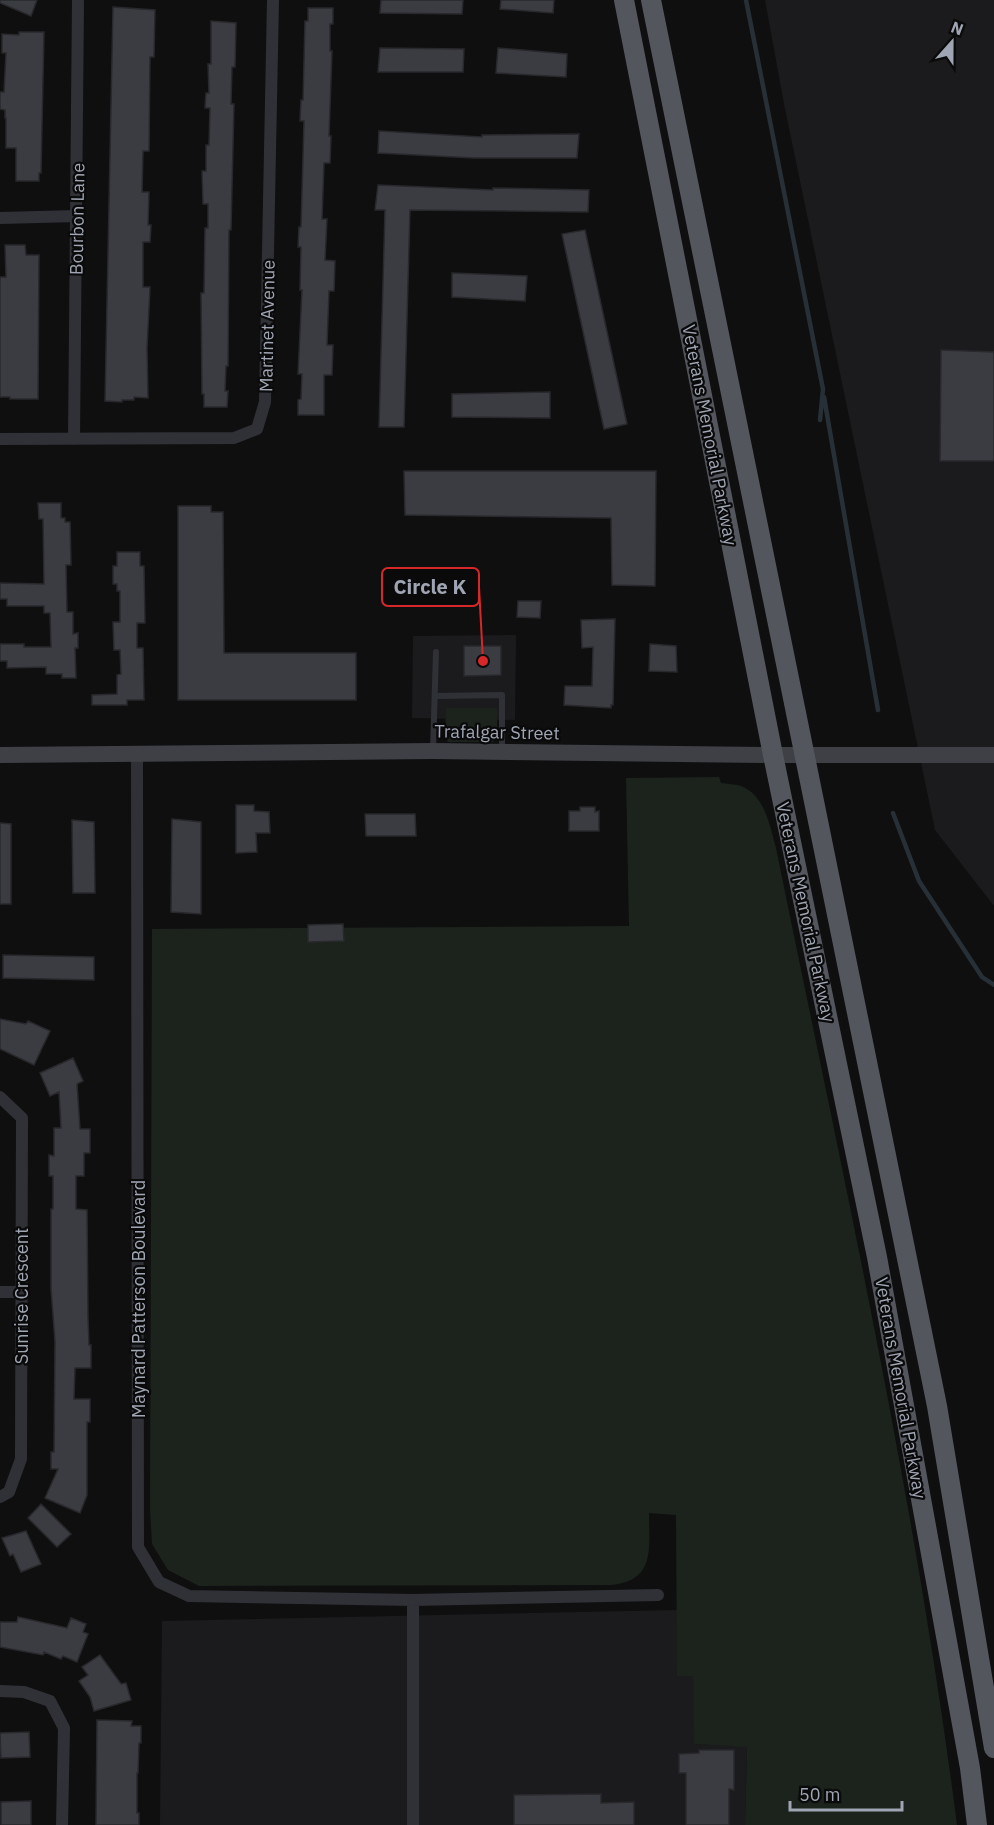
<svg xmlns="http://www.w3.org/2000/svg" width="994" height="1825" viewBox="0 0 994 1825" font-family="'IBM Plex Sans',sans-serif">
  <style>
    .built { fill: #1b1b1d }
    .green { fill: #1b231c }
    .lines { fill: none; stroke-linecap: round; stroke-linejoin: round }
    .stream { stroke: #273036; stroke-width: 4.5 }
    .building { fill: #3b3c41; stroke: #29292d; stroke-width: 1.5 }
    .service { stroke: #303136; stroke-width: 6 }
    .minor { stroke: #303136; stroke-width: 12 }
    .secondary { stroke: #3e4046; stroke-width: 16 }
    .trunk { stroke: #54565e; stroke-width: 20 }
    .labels { text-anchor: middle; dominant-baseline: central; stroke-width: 4.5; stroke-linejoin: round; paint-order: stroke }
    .street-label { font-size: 18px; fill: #9fa5b2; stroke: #0a0a0b }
    .leader { fill: none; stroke: #d62828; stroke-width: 2 }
    .callout-dot { fill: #d62828; stroke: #0a0a0b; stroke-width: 2 }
    .callout { fill: #0a0a0b; stroke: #d62828; stroke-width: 2 }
    .callout-label { font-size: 20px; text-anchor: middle; font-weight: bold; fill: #9fa5b2 }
  </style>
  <rect width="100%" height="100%" fill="#0f0f10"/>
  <path class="built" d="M 765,0 L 994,0 L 994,906 L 935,830 L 784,104 Z
    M 516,635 L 515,720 L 412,718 L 413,636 Z
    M 677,1610 L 677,1675 L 693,1676 L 695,1744 L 747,1746 L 745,1825 L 160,1825 L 162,1621 Z"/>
  <path class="green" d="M 446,708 L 495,708 L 497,710 L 497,737 L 493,742 L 448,742 L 445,737 Z
    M 719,777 L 721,783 C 727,784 735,784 741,786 C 765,795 770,826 776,848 C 842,1172 915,1496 957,1825 L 745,1825 L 747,1747 L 694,1744 L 693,1676 L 677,1676 L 676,1515 L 649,1513 C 649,1548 656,1581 611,1585 L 199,1586 L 168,1570 L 152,1544 L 150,1509 L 152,929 L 629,926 L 626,778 Z"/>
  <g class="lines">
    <path class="stream" d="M 746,0 L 823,389 L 820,420
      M 824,397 L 878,710
      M 893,813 L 919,881 L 982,977 L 994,985"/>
  </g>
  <path class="building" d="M 0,0 L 37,0 L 31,16 L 0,3 Z
    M 381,0 L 463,0 L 462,14 L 380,13 Z
    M 501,0 L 554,0 L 553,13 L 500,9 Z
    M 113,7 L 155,10 L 154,57 L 150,57 L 149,151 L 143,151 L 142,192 L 149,192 L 148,225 L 151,225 L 150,242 L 143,242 L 143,287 L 150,287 L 147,348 L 148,398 L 134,397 L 134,400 L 122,400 L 122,402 L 105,401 Z
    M 308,8 L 333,8 L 333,24 L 330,24 L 330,51 L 332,51 L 329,136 L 331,136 L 330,163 L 324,163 L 322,219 L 327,219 L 325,260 L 335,261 L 334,291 L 329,291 L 327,345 L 333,345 L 332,375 L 324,375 L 324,415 L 298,415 L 298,400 L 301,399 L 302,374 L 298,374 L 302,290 L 300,290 L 301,247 L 298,247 L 299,227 L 301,227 L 304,121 L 300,121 L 301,100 L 303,100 L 305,21 L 308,21 Z
    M 211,21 L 236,23 L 235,67 L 232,67 L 231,104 L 234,104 L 231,230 L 229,230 L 228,366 L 226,366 L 225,391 L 228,391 L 227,407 L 204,407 L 204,394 L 202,394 L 201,293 L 204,293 L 205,228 L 208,228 L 208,204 L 203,204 L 202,171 L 206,171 L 206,145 L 209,145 L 210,108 L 205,108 L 206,93 L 209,93 L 208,64 L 211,64 Z
    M 19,32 L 44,32 L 41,173 L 39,173 L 39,181 L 16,181 L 16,148 L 6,148 L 6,118 L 5,118 L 5,110 L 0,109 L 0,92 L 4,92 L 6,53 L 2,53 L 2,34 L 19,35 Z
    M 380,48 L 464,49 L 463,72 L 378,72 Z
    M 498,48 L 567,54 L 566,77 L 496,73 Z
    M 379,131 L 482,137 L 482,135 L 579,134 L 577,158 L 474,158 L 378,153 Z
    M 378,185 L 493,190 L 493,188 L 589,190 L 588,212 L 410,210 L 404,427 L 379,427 L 385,210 L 375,210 Z
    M 585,230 L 627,424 L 604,429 L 562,234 Z
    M 5,245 L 25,245 L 26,255 L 39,255 L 38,399 L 10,399 L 10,397 L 0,397 L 0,277 L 6,277 Z
    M 452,273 L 527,276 L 525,301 L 452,297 Z
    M 941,350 L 994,352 L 994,461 L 940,461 Z
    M 550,392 L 550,418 L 452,417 L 452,394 Z
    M 404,471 L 656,471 L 655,586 L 612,585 L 611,518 L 405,515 Z
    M 38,503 L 61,503 L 61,518 L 65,518 L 65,522 L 70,522 L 71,565 L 66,565 L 67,612 L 73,612 L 73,634 L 78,633 L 78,648 L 75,648 L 76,678 L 62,678 L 62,674 L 46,674 L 46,667 L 7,668 L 7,661 L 0,661 L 0,644 L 24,644 L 24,647 L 51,647 L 50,613 L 44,613 L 44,606 L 7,606 L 7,599 L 0,599 L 0,583 L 44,584 L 43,519 L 39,519 Z
    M 178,506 L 211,506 L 211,512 L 223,512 L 224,653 L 356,653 L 356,700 L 178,700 Z
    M 117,552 L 140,552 L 140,566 L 144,566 L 145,623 L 137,623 L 137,648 L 143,648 L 144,700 L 127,700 L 127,705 L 92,705 L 92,695 L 117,694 L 117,675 L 121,674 L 120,650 L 114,650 L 113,622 L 120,622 L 120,591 L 117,591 L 117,584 L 113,584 L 113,566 L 117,566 Z
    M 518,601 L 541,601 L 540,618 L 517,617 Z
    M 615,619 L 613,705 L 611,705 L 611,708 L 564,705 L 565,686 L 592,686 L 593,647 L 582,648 L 581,620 Z
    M 650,644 L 676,646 L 677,672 L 649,671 Z
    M 464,646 L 501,646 L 501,675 L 464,676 Z
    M 236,805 L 254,805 L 254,811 L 269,812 L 270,833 L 256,833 L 257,852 L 236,853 Z
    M 580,807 L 595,807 L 595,812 L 599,811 L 599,831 L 569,831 L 569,811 L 580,811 Z
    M 365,814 L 415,814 L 416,836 L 366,836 Z
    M 172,819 L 201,822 L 201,914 L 171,912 Z
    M 72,820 L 94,822 L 95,893 L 73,893 Z
    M 0,823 L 11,824 L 11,904 L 0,904 Z
    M 343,924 L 344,941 L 308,942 L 308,925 Z
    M 3,955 L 94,957 L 94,980 L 3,978 Z
    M 0,1019 L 26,1024 L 28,1021 L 50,1031 L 34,1065 L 0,1049 Z
    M 73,1058 L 83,1081 L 77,1084 L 80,1129 L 90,1129 L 90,1153 L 84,1153 L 84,1176 L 76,1176 L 76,1209 L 87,1210 L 88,1318 L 89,1345 L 91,1345 L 91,1368 L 75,1368 L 74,1399 L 90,1399 L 90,1422 L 87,1422 L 87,1495 L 80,1513 L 45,1498 L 58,1469 L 51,1469 L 51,1452 L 54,1452 L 55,1342 L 51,1288 L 51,1209 L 53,1209 L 53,1176 L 49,1176 L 49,1155 L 54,1156 L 54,1128 L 61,1128 L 59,1092 L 50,1096 L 40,1073 Z
    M 41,1504 L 71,1534 L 57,1547 L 28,1518 Z
    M 26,1531 L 41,1564 L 21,1572 L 13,1554 L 10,1556 L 2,1538 Z
    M 18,1617 L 67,1628 L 71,1618 L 86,1624 L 83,1632 L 88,1634 L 77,1662 L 63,1656 L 61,1659 L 44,1652 L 43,1655 L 0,1647 L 0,1622 L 17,1622 Z
    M 100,1655 L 121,1684 L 126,1683 L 131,1700 L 94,1711 L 90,1697 L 79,1681 L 88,1675 L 82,1667 Z
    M 97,1720 L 132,1721 L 131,1726 L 141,1726 L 141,1743 L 139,1743 L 138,1773 L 137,1773 L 137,1813 L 139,1813 L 139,1825 L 96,1825 Z
    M 29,1732 L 30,1757 L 1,1758 L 0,1733 Z
    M 699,1750 L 734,1750 L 734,1790 L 729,1789 L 729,1825 L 686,1825 L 686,1773 L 679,1773 L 679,1754 L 699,1753 Z
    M 601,1794 L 601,1803 L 634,1802 L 634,1825 L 514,1825 L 514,1795 Z
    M 31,1801 L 31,1825 L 1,1825 L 1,1802 Z"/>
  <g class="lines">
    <path class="service" d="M 435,696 L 502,695 L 502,751
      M 433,750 L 436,652"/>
    <path class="minor" d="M 0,218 L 77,216
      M 0,439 L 234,438 L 257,429 L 265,402 L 273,0
      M 74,439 L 78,0
      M 137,754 L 138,1547 L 159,1582 L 189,1596 L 413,1600 L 658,1595
      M 0,1097 L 22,1118 L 21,1459 L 9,1492 L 0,1497
      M 0,1292 L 21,1292
      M 413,1600 L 413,1825
      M 0,1691 L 24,1692 L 50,1701 L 64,1728 L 62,1825"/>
    <path class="secondary" d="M 0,755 L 433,751 L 773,755 L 994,755"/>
    <path class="trunk" d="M 624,0 L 773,755 L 877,1257 L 970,1768 L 977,1825
      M 651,0 L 937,1406 L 994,1748"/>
  </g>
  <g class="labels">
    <g class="street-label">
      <text transform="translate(77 219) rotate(-89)">Bourbon Lane</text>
      <text transform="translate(267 326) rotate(-89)">Martinet Avenue</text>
      <text transform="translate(710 435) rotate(79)">Veterans Memorial Parkway</text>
      <text transform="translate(497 732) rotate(1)">Trafalgar Street</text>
      <text transform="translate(806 912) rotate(78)">Veterans Memorial Parkway</text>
      <text transform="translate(21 1296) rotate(-90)">Sunrise Crescent</text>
      <text transform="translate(138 1299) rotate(-90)">Maynard Patterson Boulevard</text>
      <text transform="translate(901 1388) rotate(80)">Veterans Memorial Parkway</text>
    </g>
  </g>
  <path class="leader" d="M483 661L479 587"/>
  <circle class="callout-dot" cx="483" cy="661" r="6"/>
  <rect class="callout" x="382" y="568" width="97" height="38" rx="6"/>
  <g class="callout-label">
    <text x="430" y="594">Circle K</text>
  </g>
  <g transform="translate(952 42) rotate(21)" stroke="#0a0a0b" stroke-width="4.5" paint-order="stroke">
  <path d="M0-4.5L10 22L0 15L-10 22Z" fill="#9fa5b2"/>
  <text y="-9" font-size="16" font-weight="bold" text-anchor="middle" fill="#9fa5b2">N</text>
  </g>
  <path d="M790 1801v9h112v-9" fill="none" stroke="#9fa5b2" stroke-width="3"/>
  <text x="799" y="1801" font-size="18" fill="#9fa5b2" stroke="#0a0a0b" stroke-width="4.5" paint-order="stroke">50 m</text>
</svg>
